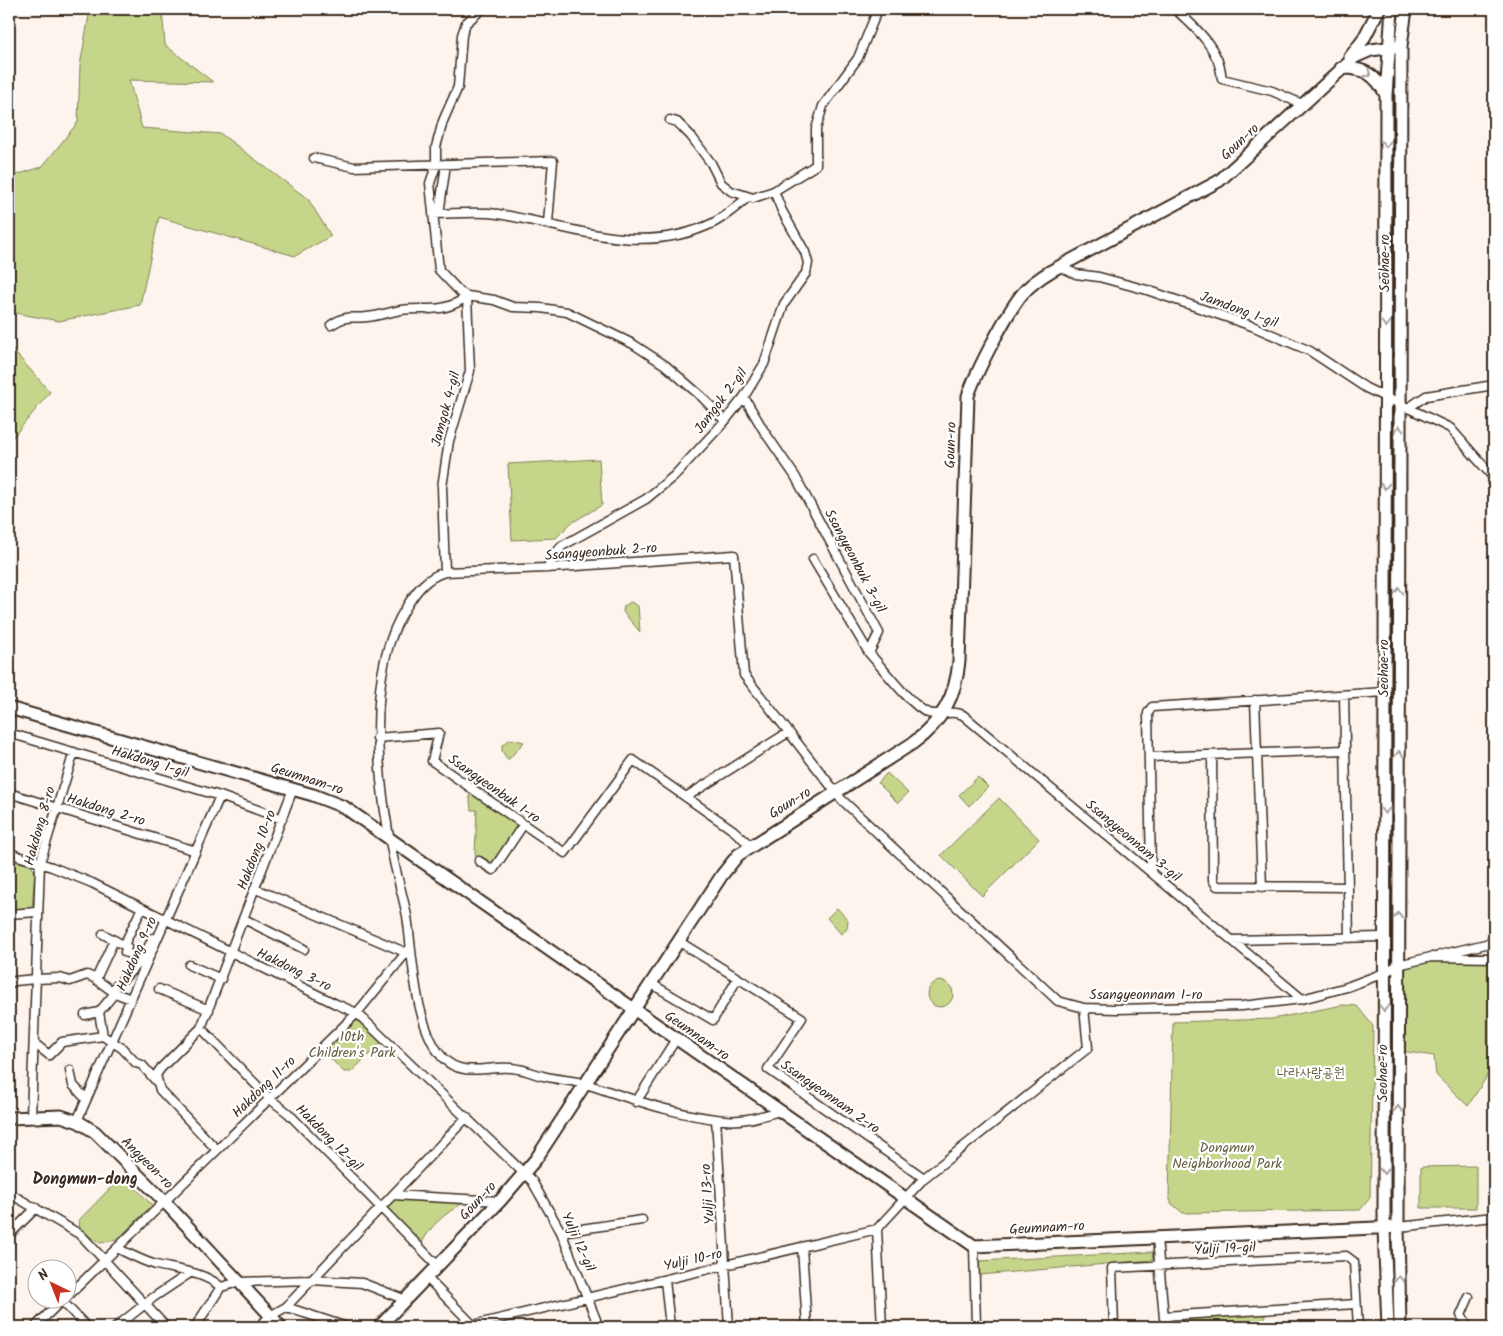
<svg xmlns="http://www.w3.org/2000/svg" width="1503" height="1336" viewBox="0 0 1503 1336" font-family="Kalam,'Poor Story',sans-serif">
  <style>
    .green { fill: #c5d68b; stroke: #808054 }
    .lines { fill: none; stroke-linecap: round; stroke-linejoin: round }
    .street-casing { stroke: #3b2a1e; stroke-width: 11 }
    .secondary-casing { stroke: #3b2a1e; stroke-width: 15 }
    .street { stroke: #fff; stroke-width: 8 }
    .secondary { stroke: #fff; stroke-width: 11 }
    .oneway { stroke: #a79f9a }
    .labels { text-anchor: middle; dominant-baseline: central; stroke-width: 4.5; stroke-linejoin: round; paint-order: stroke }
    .street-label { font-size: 14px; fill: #3b2a1e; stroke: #fff }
    .park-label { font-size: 14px; fill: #645e3f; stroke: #fff }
    .quarter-label { font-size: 16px; font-weight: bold; fill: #3b2a1e; stroke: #fff }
  </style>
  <rect width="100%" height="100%" fill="#fdf4ed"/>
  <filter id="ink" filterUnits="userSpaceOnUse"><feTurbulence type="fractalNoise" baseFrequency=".02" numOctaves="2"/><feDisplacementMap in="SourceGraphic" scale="10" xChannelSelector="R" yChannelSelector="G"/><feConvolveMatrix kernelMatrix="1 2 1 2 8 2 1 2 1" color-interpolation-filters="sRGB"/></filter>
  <g filter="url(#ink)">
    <path class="green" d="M 90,9 L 162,9 L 165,45 L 213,82 L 129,80 L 142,128 L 221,134 L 308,199 L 331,236 L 295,256 L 159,217 L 140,305 L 59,321 L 9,312 L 10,347 L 50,392 L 9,442 L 9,177 L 42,167 L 78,122 L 80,66 Z
      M 599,459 L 602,505 L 571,523 L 556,538 L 512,540 L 508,464 Z
      M 631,602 L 638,606 L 640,632 L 623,612 L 624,606 Z
      M 510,739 L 524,742 L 508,760 L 502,751 L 502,745 Z
      M 887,773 L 908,793 L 898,803 L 878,783 Z
      M 978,777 L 988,787 L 969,806 L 959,795 Z
      M 469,790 L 517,824 L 518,829 L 494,863 L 489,864 L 475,854 L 477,810 L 471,810 Z
      M 999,798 L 1039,839 L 982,896 L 941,855 Z
      M 9,861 L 30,864 L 35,872 L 32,908 L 9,909 Z
      M 837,908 L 848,920 L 847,929 L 841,934 L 827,918 Z
      M 1494,960 L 1494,1065 L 1468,1106 L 1436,1075 L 1434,1056 L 1401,1051 L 1403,971 L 1414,963 L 1424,961 Z
      M927 994a13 13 0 1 1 26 0a13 13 0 1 1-26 0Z
      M 1343,1005 L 1357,1006 L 1373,1026 L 1370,1198 L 1360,1210 L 1183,1213 L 1172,1204 L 1169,1197 L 1173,1022 L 1272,1019 Z
      M 357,1015 L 383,1041 L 351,1072 L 344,1072 L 322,1050 Z
      M 1476,1166 L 1476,1208 L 1421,1208 L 1421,1167 Z
      M 123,1175 L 152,1205 L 117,1240 L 100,1243 L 80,1230 L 79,1220 Z
      M 394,1199 L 463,1203 C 446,1213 430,1225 421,1245 L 387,1209 Z
      M 1152,1252 L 1153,1260 L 979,1275 L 979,1261 Z
      M 1265,1313 L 1265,1327 L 1175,1327 L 1169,1320 Z"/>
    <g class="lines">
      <g class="street-casing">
        <path id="street" d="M 482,9 L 466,23 L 462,35 L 458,87 L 443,121 L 436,147 L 436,166 L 430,183 L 439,270 L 460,292 L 467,296 L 494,300 L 513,307 L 541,308 L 567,312 L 633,344 L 665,365 L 702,397 L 725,421
          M 1175,9 C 1196,28 1220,49 1222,79 L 1272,91 L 1302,104
          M 670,120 L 677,122 L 691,136 L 711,163 L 721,183 L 731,191 L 753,198 L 774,191
          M 314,158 L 354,167 L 553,161 L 548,223
          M 433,214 C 454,214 477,211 498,214 C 572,226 640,258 713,223 C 725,217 737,206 747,198
          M 439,214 L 446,164
          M 1060,267 L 1076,274 L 1099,277 L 1147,290 L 1252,326 L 1310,351 L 1366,388 L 1450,428 L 1494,478
          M 331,325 C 348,314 349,319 367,317 C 379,316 390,312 401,310 C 427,307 445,314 467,296
          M 744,397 L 764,431 L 795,476 L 879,633 L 869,653 C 882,667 912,707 928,713 C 940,717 951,709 963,715 L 1302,999
          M 1408,408 L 1426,396 L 1494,385
          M 813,559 L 869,653
          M 547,568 L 555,554 L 562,546 L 646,499 L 674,476 L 725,421 L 744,397 L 764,364 L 784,304 L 806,273 L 808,263 L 805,252 L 782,211 L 774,191 L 816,165 L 816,129 L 823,106 L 858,58 L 878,9
          M 445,572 L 442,487 L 449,441 L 470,371 L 467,296
          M 1344,695 L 1349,938
          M 1255,700 L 1262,887
          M 9,733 L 220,796 L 282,819
          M 377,738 L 439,733 L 432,761 L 565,853 L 633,760 L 733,830 L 750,845
          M 1212,755 L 1213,880 L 1217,886 L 1348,887
          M 1149,757 L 1345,750
          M 9,793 L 196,851
          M 686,797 L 789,732
          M 9,853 L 52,867 L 92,883 L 336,1004 L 357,1013 L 532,1181 L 561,1232 L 599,1327
          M 479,861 L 493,870 L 523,825
          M 1151,872 L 1148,713 L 1152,707 L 1385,692
          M 256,889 L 407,953
          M 9,914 L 37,912
          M 244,919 L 304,949
          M 103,934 L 127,947 L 125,952 L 146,963
          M 1231,940 L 1384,937
          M 678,941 L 802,1018 L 768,1069 L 924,1178
          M 124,945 L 142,908
          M 1440,955 L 1494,942
          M 189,965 L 221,979
          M 96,979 L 114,940
          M 650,983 L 713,1020 L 738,978
          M 9,984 L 15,981 L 35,979 L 60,978 L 70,981 L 87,975 L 94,978 L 115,993 L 131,999
          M 159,989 L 209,1010
          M 112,990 L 141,961 L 153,938
          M 99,1012 L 103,1036 L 122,1048 L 136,1063 L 142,1065 L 157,1082
          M 85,1015 L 99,1012 L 115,993
          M 201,1028 L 270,1099 L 288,1113 L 438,1266
          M 34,1043 L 49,1055 L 62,1042 L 103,1036
          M 70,1070 L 73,1085 L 86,1099
          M 636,1102 L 676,1039
          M 780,1111 C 761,1116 744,1122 724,1120 C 674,1115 633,1099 586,1084 C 572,1080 557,1080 543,1076 C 534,1074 526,1070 518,1069 C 492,1063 464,1080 443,1058 C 414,1026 413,957 407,916 C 403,896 397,877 393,857 C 378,783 364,671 407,606 C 416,591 427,577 445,572 L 547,568 L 734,555 L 744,675 L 842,800 L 1058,1001 L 1084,1008 L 1117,1009 L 1242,1006 L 1302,999 L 1347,987 L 1384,973 L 1398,965 L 1431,957 L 1494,958
          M 31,1117 L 40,863 L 74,752
          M 716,1119 L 729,1327
          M 77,1121 L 220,796
          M 217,1150 L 160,1090 L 156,1075 L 161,1068 L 201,1028 L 293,789
          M 9,1193 L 81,1235 L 166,1327
          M 393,1195 L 500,1201
          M 1398,1227 L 1494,1217
          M 877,1229 L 882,1327
          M 561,1232 L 642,1220
          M 9,1235 L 36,1208
          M 1157,1238 L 1164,1318 L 1171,1327
          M 974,1246 L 976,1327
          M 802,1247 L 807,1327
          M 117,1248 C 129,1254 142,1261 156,1265 C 178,1270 204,1272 221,1287
          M 427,1278 L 475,1327
          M 665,1280 L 670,1327
          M 221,1287 L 239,1282 L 312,1280 L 362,1283 L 406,1300
          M 68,1296 L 357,1013 L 410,948
          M 62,1301 L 87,1327
          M 286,1307 L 347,1327
          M 1164,1316 L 1356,1304
          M 473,1325 L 877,1229 L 924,1178 L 1088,1048 L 1084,1008
          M 35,1327 L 64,1298
          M 116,1327 L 154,1297 L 190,1273
          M 195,1327 L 221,1287
          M 259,1327 L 270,1316 L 286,1307 L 467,1117
          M 1114,1327 L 1112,1268 L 1346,1256 L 1354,1262 L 1358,1327
          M 1468,1327 L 1461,1315 L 1469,1297"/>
      </g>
      <g class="secondary-casing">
        <path id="secondary" d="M 1350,57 L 1363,40 L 1379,9
          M 1341,68 C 1364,67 1376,75 1386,95
          M 9,708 L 313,795 L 344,807 L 974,1246 L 1398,1227
          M 9,1118 L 61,1116 L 79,1122 L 95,1132 L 164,1201 L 281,1327
          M 379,1327 L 500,1201 L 536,1159 L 722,875 L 738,855 L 913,743 C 942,722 956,696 959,661 L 968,396 C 976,372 1007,312 1023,293 C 1031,284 1041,277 1051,271 L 1219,181 L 1355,57 L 1371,50 L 1401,46
          M 1388,1327 L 1384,1228 L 1386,95 L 1392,9
          M 1400,1327 L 1398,1227 L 1401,46 L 1406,9"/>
      </g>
      <use href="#street" class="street"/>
      <use href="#secondary" class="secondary"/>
    </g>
    <defs><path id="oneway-chevron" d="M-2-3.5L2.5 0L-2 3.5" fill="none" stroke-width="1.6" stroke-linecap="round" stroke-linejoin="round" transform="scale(1.25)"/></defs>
    <g class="oneway">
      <use href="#oneway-chevron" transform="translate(1368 74) rotate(35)"/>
      <use href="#oneway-chevron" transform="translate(1386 144) rotate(90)"/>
      <use href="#oneway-chevron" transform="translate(1386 324) rotate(90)"/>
      <use href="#oneway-chevron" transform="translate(1399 429) rotate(-90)"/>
      <use href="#oneway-chevron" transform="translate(1385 486) rotate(90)"/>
      <use href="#oneway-chevron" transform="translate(1399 591) rotate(-90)"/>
      <use href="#oneway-chevron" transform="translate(1399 754) rotate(-90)"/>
      <use href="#oneway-chevron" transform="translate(1385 811) rotate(90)"/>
      <use href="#oneway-chevron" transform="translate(1398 916) rotate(-90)"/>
      <use href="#oneway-chevron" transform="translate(1384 1008) rotate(90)"/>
      <use href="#oneway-chevron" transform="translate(1398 1109) rotate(-90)"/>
      <use href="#oneway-chevron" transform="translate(1384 1171) rotate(90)"/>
      <use href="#oneway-chevron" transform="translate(1399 1279) rotate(-91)"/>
    </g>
  </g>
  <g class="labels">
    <g class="street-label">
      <text transform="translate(1240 142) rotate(-43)">Goun-ro</text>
      <text transform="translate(1385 263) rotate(-90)">Seohae-ro</text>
      <text transform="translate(1239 310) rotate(20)">Jamdong 1-gil</text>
      <text transform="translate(721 401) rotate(-53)">Jamgok 2-gil</text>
      <text transform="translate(446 409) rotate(-75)">Jamgok 4-gil</text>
      <text transform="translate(951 445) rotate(-88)">Goun-ro</text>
      <text transform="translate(601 552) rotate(-4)">Ssangyeonbuk 2-ro</text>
      <text transform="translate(855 561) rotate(62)">Ssangyeonbuk 3-gil</text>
      <text transform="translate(1384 668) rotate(-90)">Seohae-ro</text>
      <text transform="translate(150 762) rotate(17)">Hakdong 1-gil</text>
      <text transform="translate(307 779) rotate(18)">Geumnam-ro</text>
      <text transform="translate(494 789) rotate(35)">Ssangyeonbuk 1-ro</text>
      <text transform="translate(790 803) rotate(-32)">Goun-ro</text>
      <text transform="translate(106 810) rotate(17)">Hakdong 2-ro</text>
      <text transform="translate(40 826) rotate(-74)">Hakdong 8-ro</text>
      <text transform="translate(1133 841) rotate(40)">Ssangyeonnam 3-gil</text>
      <text transform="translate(257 850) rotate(-69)">Hakdong 10-ro</text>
      <text transform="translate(137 954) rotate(-66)">Hakdong 9-ro</text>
      <text transform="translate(294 970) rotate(26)">Hakdong 3-ro</text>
      <text x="1146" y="995">Ssangyeonnam 1-ro</text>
      <text transform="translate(697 1036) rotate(35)">Geumnam-ro</text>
      <text transform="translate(1383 1073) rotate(-90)">Seohae-ro</text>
      <text transform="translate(264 1087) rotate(-44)">Hakdong 11-ro</text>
      <text transform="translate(830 1097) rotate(35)">Ssangyeonnam 2-ro</text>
      <text transform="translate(329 1138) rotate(45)">Hakdong 12-gil</text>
      <text transform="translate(147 1163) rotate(45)">Angyeon-ro</text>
      <text transform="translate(708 1194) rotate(-94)">Yulji 13-ro</text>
      <text transform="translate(478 1201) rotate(-47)">Goun-ro</text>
      <text transform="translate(1047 1228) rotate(-3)">Geumnam-ro</text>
      <text transform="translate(578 1242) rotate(66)">Yulji 12-gil</text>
      <text transform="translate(1225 1249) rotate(-3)">Yulji 19-gil</text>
      <text transform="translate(693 1260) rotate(-13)">Yulji 10-ro</text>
    </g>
    <g class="park-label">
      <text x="352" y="1037">10th<tspan x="352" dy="16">Children's Park</tspan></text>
      <text x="1311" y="1073">나라사랑공원</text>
      <text x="1227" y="1148">Dongmun<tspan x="1227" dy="16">Neighborhood Park</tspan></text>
    </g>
    <g class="quarter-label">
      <text x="85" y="1179">Dongmun-dong</text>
    </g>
  </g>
  <rect width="1503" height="1336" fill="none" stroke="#fff" stroke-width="30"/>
  <rect x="15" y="15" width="1473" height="1306" fill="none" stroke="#3b2a1e" stroke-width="2" filter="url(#ink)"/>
  <g transform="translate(52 1284) rotate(317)"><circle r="24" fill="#ffffff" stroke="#b1aaa5"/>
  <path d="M0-4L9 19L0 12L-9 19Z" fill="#c8321e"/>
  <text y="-8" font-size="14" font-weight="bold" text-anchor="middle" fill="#3b2a1e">N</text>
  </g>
</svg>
